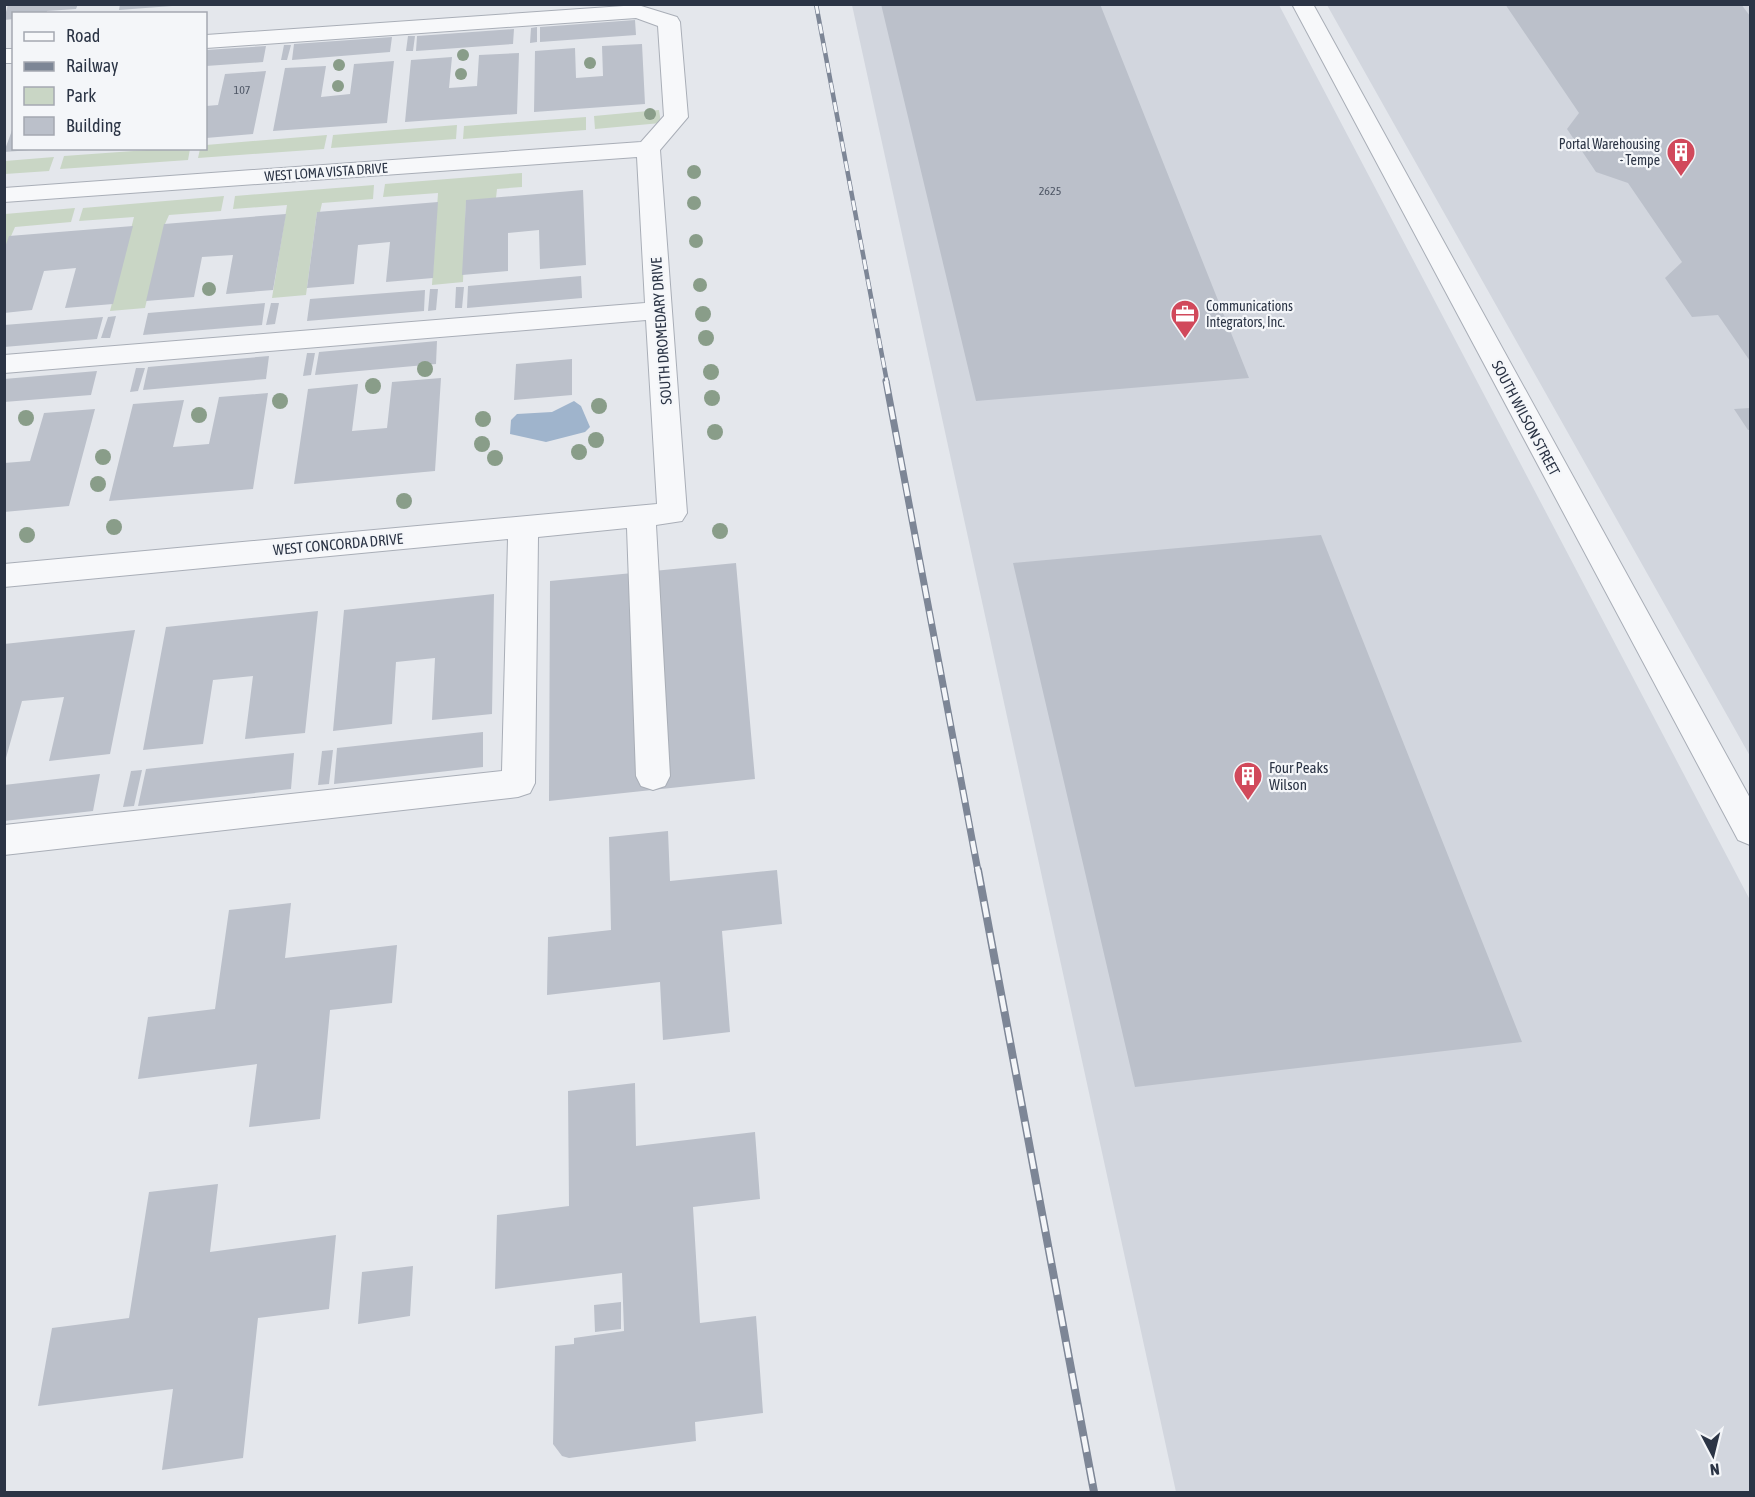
<svg xmlns="http://www.w3.org/2000/svg" width="1755" height="1497" viewBox="0 0 1755 1497" font-family="'Asap Condensed',sans-serif">
  <style>
    .built { fill: #d2d6de }
    .green { fill: #c9d6c5 }
    .water { fill: #9fb4cc }
    .building { fill: #bbc0ca }
    .lines { fill: none; stroke-linecap: round; stroke-linejoin: round }
    .minor-casing { stroke: #a9aeb7; stroke-width: 2 }
    .minor { fill: #f7f8fa; fill-rule: evenodd }
    .rail-far2-casing { stroke: #7d8696; stroke-width: 4.5 }
    .rail-far1-casing { stroke: #7d8696; stroke-width: 7 }
    .rail-casing { stroke: #7d8696; stroke-width: 8 }
    .rail-far2 { stroke: #f4f6f9; stroke-width: 3; stroke-dasharray: 10; stroke-linecap: butt }
    .rail-far1 { stroke: #f4f6f9; stroke-width: 4.5; stroke-dasharray: 13; stroke-linecap: butt }
    .rail { stroke: #f4f6f9; stroke-width: 5; stroke-dasharray: 16; stroke-linecap: butt }
    .tree { fill: #899d89 }
    .labels { text-anchor: middle; dominant-baseline: central; stroke-width: 4.5; stroke-linejoin: round; paint-order: stroke }
    .number-label { font-size: 12px; fill: #4f5766 }
    .far-poi-label { font-size: 14px; fill: #2b3445; stroke: #f4f6f9; text-anchor: end }
    .far-street-label { font-size: 14px; fill: #2b3445; stroke: #f4f6f9 }
    .street-label { font-size: 15px; fill: #2b3445; stroke: #f4f6f9 }
    .poi-label { font-size: 15px; fill: #2b3445; stroke: #f4f6f9; text-anchor: start }
  </style>
  <rect width="100%" height="100%" fill="#e4e7ec"/>
  <path class="built" d="M 852,5 L 1279,5 L 1750,900 L 1750,1492 L 1176,1492 Z
    M 1327,5 L 1750,5 L 1750,756 Z"/>
  <path class="green" d="M 659,110 L 661,123 L 595,129 L 594,116 Z
    M 586,117 L 586,130 L 463,139 L 464,126 Z
    M 457,125 L 456,139 L 331,148 L 333,135 Z
    M 327,135 L 324,149 L 198,158 L 200,149 L 206,148 L 206,145 Z
    M 161,149 L 190,149 L 188,160 L 60,169 L 64,156 Z
    M 54,157 L 49,171 L 5,174 L 5,161 Z
    M 522,173 L 522,187 L 497,189 L 496,198 L 466,201 L 463,282 L 432,285 L 438,193 L 383,197 L 385,184 Z
    M 374,185 L 373,199 L 322,203 L 320,212 L 317,212 L 306,295 L 272,298 L 287,205 L 233,209 L 235,196 Z
    M 224,196 L 221,211 L 169,215 L 165,224 L 145,308 L 110,311 L 134,217 L 79,221 L 83,208 Z
    M 75,208 L 71,222 L 15,227 L 5,250 L 5,214 Z"/>
  <path class="water" d="M 574,401 L 581,406 L 590,427 L 585,432 L 546,442 L 510,434 L 511,420 L 517,414 L 552,412 Z"/>
  <path class="building" d="M 8,4 L 78,4 L 76,9 L 47,11 L 46,14 L 14,14 L 14,19 L 4,20 Z
    M 120,4 L 172,4 L 172,6 L 119,10 Z
    M 881,4 L 1100,4 L 1249,378 L 976,401 Z
    M 1505,4 L 1741,4 L 1750,16 L 1750,361 L 1718,315 L 1692,317 L 1665,278 L 1682,262 L 1628,183 L 1596,172 L 1567,129 L 1579,113 Z
    M 635,20 L 636,35 L 540,42 L 540,27 Z
    M 537,27 L 537,42 L 530,43 L 531,28 Z
    M 514,29 L 513,44 L 416,51 L 417,36 Z
    M 408,36 L 415,36 L 413,51 L 406,51 Z
    M 392,37 L 390,52 L 292,60 L 294,44 Z
    M 642,44 L 645,104 L 534,112 L 535,51 L 575,48 L 576,78 L 603,76 L 602,46 Z
    M 284,45 L 291,45 L 287,60 L 281,60 Z
    M 266,46 L 263,62 L 206,66 L 206,50 Z
    M 519,53 L 517,114 L 405,122 L 411,60 L 452,57 L 449,88 L 477,86 L 479,55 Z
    M 394,61 L 387,123 L 273,131 L 285,68 L 326,66 L 321,97 L 350,94 L 354,64 Z
    M 266,71 L 253,134 L 206,138 L 206,106 L 218,105 L 225,74 Z
    M 14,125 L 14,148 L 31,150 L 4,152 Z
    M 583,190 L 586,265 L 540,269 L 539,230 L 508,233 L 508,271 L 462,275 L 466,200 Z
    M 438,202 L 433,278 L 386,282 L 390,242 L 358,245 L 354,284 L 307,288 L 317,212 Z
    M 286,214 L 273,290 L 226,294 L 233,255 L 202,257 L 194,297 L 146,301 L 164,224 Z
    M 133,226 L 113,304 L 65,308 L 76,268 L 44,271 L 32,310 L 4,313 L 4,250 L 9,236 Z
    M 581,276 L 582,298 L 467,308 L 468,286 Z
    M 456,287 L 464,287 L 462,308 L 455,308 Z
    M 430,289 L 438,289 L 436,310 L 428,311 Z
    M 425,290 L 424,311 L 307,321 L 310,299 Z
    M 265,303 L 262,325 L 143,335 L 148,313 Z
    M 271,303 L 279,303 L 275,324 L 266,325 Z
    M 116,316 L 110,338 L 101,338 L 108,317 Z
    M 103,317 L 97,339 L 4,347 L 4,325 Z
    M 437,341 L 436,364 L 315,375 L 319,352 Z
    M 307,353 L 315,353 L 311,375 L 303,376 Z
    M 269,356 L 266,379 L 143,390 L 148,367 Z
    M 572,359 L 572,395 L 514,400 L 516,364 Z
    M 136,368 L 145,368 L 138,391 L 130,392 Z
    M 97,371 L 91,395 L 4,402 L 4,379 Z
    M 441,378 L 435,471 L 294,484 L 308,389 L 358,384 L 352,431 L 387,428 L 392,382 Z
    M 268,393 L 253,489 L 109,501 L 133,404 L 184,400 L 173,447 L 209,444 L 219,397 Z
    M 1750,408 L 1750,430 L 1748,430 L 1734,409 Z
    M 95,409 L 69,506 L 4,512 L 4,463 L 30,461 L 44,413 Z
    M 1321,535 L 1522,1042 L 1135,1087 L 1013,563 Z
    M 736,563 L 755,779 L 549,801 L 550,581 Z
    M 494,594 L 492,714 L 432,720 L 435,658 L 396,662 L 392,724 L 333,731 L 344,610 Z
    M 318,611 L 305,733 L 245,739 L 253,676 L 213,680 L 203,744 L 143,750 L 166,627 Z
    M 135,630 L 110,754 L 49,761 L 64,697 L 22,701 L 4,765 L 4,644 Z
    M 483,732 L 483,767 L 334,784 L 337,748 Z
    M 333,750 L 329,784 L 318,785 L 322,751 Z
    M 294,753 L 291,789 L 138,806 L 146,769 Z
    M 142,770 L 134,806 L 123,807 L 131,771 Z
    M 100,774 L 93,811 L 4,821 L 4,785 Z
    M 668,831 L 670,881 L 777,870 L 782,924 L 722,931 L 730,1032 L 663,1040 L 660,982 L 547,995 L 548,937 L 611,930 L 609,837 Z
    M 291,903 L 285,958 L 397,945 L 392,1003 L 330,1010 L 320,1119 L 249,1127 L 257,1064 L 138,1079 L 148,1017 L 215,1009 L 229,910 Z
    M 635,1083 L 636,1146 L 755,1132 L 760,1199 L 693,1207 L 700,1323 L 756,1316 L 763,1413 L 695,1422 L 696,1441 L 569,1458 L 562,1456 L 553,1444 L 555,1346 L 574,1344 L 574,1338 L 624,1331 L 622,1273 L 495,1289 L 497,1215 L 569,1206 L 568,1091 Z
    M 218,1184 L 210,1252 L 336,1235 L 329,1309 L 258,1318 L 243,1458 L 162,1470 L 173,1389 L 38,1406 L 52,1328 L 129,1318 L 149,1192 Z
    M 413,1266 L 410,1316 L 358,1324 L 362,1272 Z
    M 621,1302 L 621,1329 L 595,1332 L 594,1305 Z"/>
  <g class="lines">
    <g class="minor-casing">
      <path id="minor" d="M 1292,4 L 1313,4 L 1750,798 L 1750,845 L 1738,840 Z
        M 638,5 L 677,17 L 680,22 L 688,117 L 660,150 L 687,513 L 682,521 L 656,525 L 670,776 L 665,786 L 653,790 L 641,786 L 636,776 L 627,528 L 538,537 L 535,783 L 530,793 L 518,797 L 4,855 L 4,825 L 502,771 L 508,539 L 4,587 L 4,564 L 657,504 L 646,320 L 4,373 L 4,355 L 645,303 L 637,157 L 4,202 L 4,188 L 641,142 L 664,116 L 658,26 L 636,18 L 206,48 L 206,35 Z
        M 4,49 L 14,49 L 14,63 L 4,63 Z"/>
    </g>
    <use href="#minor" class="minor"/>
    <g class="rail-far2-casing">
      <path id="rail-far2" d="M 816,4 L 887,382"/>
    </g>
    <g class="rail-far1-casing">
      <path id="rail-far1" d="M 886,381 L 978,871"/>
    </g>
    <g class="rail-casing">
      <path id="rail" d="M 978,870 L 1094,1492"/>
    </g>
    <use href="#rail-far2" class="rail-far2"/>
    <use href="#rail-far1" class="rail-far1"/>
    <use href="#rail" class="rail"/>
  </g>
  <g class="tree">
    <circle cx="463" cy="55" r="6"/>
    <circle cx="590" cy="63" r="6"/>
    <circle cx="339" cy="65" r="6"/>
    <circle cx="461" cy="74" r="6"/>
    <circle cx="338" cy="86" r="6"/>
    <circle cx="650" cy="114" r="6"/>
    <circle cx="694" cy="172" r="7"/>
    <circle cx="694" cy="203" r="7"/>
    <circle cx="696" cy="241" r="7"/>
    <circle cx="700" cy="285" r="7"/>
    <circle cx="209" cy="289" r="7"/>
    <circle cx="703" cy="314" r="8"/>
    <circle cx="706" cy="338" r="8"/>
    <circle cx="425" cy="369" r="8"/>
    <circle cx="711" cy="372" r="8"/>
    <circle cx="373" cy="386" r="8"/>
    <circle cx="712" cy="398" r="8"/>
    <circle cx="280" cy="401" r="8"/>
    <circle cx="599" cy="406" r="8"/>
    <circle cx="199" cy="415" r="8"/>
    <circle cx="26" cy="418" r="8"/>
    <circle cx="483" cy="419" r="8"/>
    <circle cx="715" cy="432" r="8"/>
    <circle cx="596" cy="440" r="8"/>
    <circle cx="482" cy="444" r="8"/>
    <circle cx="579" cy="452" r="8"/>
    <circle cx="103" cy="457" r="8"/>
    <circle cx="495" cy="458" r="8"/>
    <circle cx="98" cy="484" r="8"/>
    <circle cx="404" cy="501" r="8"/>
    <circle cx="114" cy="527" r="8"/>
    <circle cx="720" cy="531" r="8"/>
    <circle cx="27" cy="535" r="8"/>
  </g>
  <defs>
    <g id="building-pin" transform="scale(1.5)"><path d="M0 17L-7.5 6A9.5 9.5 0 1 1 7.5 6Z" fill="#d1495b" stroke="#f4f6f9"/><path d="M-4-6H4V6H1V3H-1V6H-4ZM-2.5-4.3h1.7v1.8h-1.7ZM.8-4.3h1.7v1.8H.8ZM-2.5-1h1.7V.8h-1.7ZM.8-1h1.7V.8H.8Z" fill="#fff"/></g>
    <g id="office-pin" transform="scale(1.5)"><path d="M0 17L-7.5 6A9.5 9.5 0 1 1 7.5 6Z" fill="#d1495b" stroke="#f4f6f9"/><path d="M-6-3h4V-5.5h4V-3h4V5H-6ZM-1-4.5V-3h2v-1.5ZM-6 0V1H6V0Z" fill="#fff"/></g>
  </defs>
  <g fill-rule="evenodd">
    <use href="#building-pin" x="1681" y="152"/>
    <use href="#office-pin" x="1185" y="314"/>
    <use href="#building-pin" x="1248" y="776"/>
  </g>
  <g class="labels">
    <g class="number-label">
      <text x="242" y="90">107</text>
      <text x="1050" y="191">2625</text>
    </g>
    <g class="far-poi-label">
      <text x="1660" y="144">Portal Warehousing<tspan x="1660" dy="16">- Tempe</tspan></text>
      <text x="1206" y="306" text-anchor="start">Communications<tspan x="1206" dy="16">Integrators, Inc.</tspan></text>
    </g>
    <g class="far-street-label">
      <text transform="translate(326 172) rotate(-4)">WEST LOMA VISTA DRIVE</text>
    </g>
    <g class="street-label">
      <text transform="translate(661 331) rotate(-94)">SOUTH DROMEDARY DRIVE</text>
      <text transform="translate(1526 418) rotate(62)">SOUTH WILSON STREET</text>
      <text transform="translate(338 544) rotate(-5)">WEST CONCORDA DRIVE</text>
    </g>
    <g class="poi-label">
      <text x="1269" y="767">Four Peaks<tspan x="1269" dy="17">Wilson</tspan></text>
    </g>
  </g>
  <rect width="1755" height="1497" fill="none" stroke="#2b3445" stroke-width="12"/>
  <rect x="12" y="12" width="195" height="138" fill="#f4f6f9" stroke="#a4a8b1" stroke-width="1.5"/>
  <rect x="24" y="32" width="30" height="9" fill="#f7f8fa" stroke="#a4a8b1" stroke-width="1.5"/>
  <text x="66" y="42" font-size="18" fill="#2b3445">Road</text>
  <rect x="24" y="62" width="30" height="9" fill="#7d8696" stroke="#a4a8b1" stroke-width="1.5"/>
  <text x="66" y="72" font-size="18" fill="#2b3445">Railway</text>
  <rect x="24" y="87" width="30" height="18" fill="#c9d6c5" stroke="#a4a8b1" stroke-width="1.5"/>
  <text x="66" y="102" font-size="18" fill="#2b3445">Park</text>
  <rect x="24" y="117" width="30" height="18" fill="#bbc0ca" stroke="#a4a8b1" stroke-width="1.5"/>
  <text x="66" y="132" font-size="18" fill="#2b3445">Building</text>
  <g transform="translate(1713 1455) rotate(173)" stroke="#f4f6f9" stroke-width="4.5" paint-order="stroke">
  <path d="M0-4.5L10 22L0 15L-10 22Z" fill="#2b3445"/>
  <text y="-9" font-size="16" font-weight="bold" text-anchor="middle" fill="#2b3445">N</text>
  </g>
</svg>
